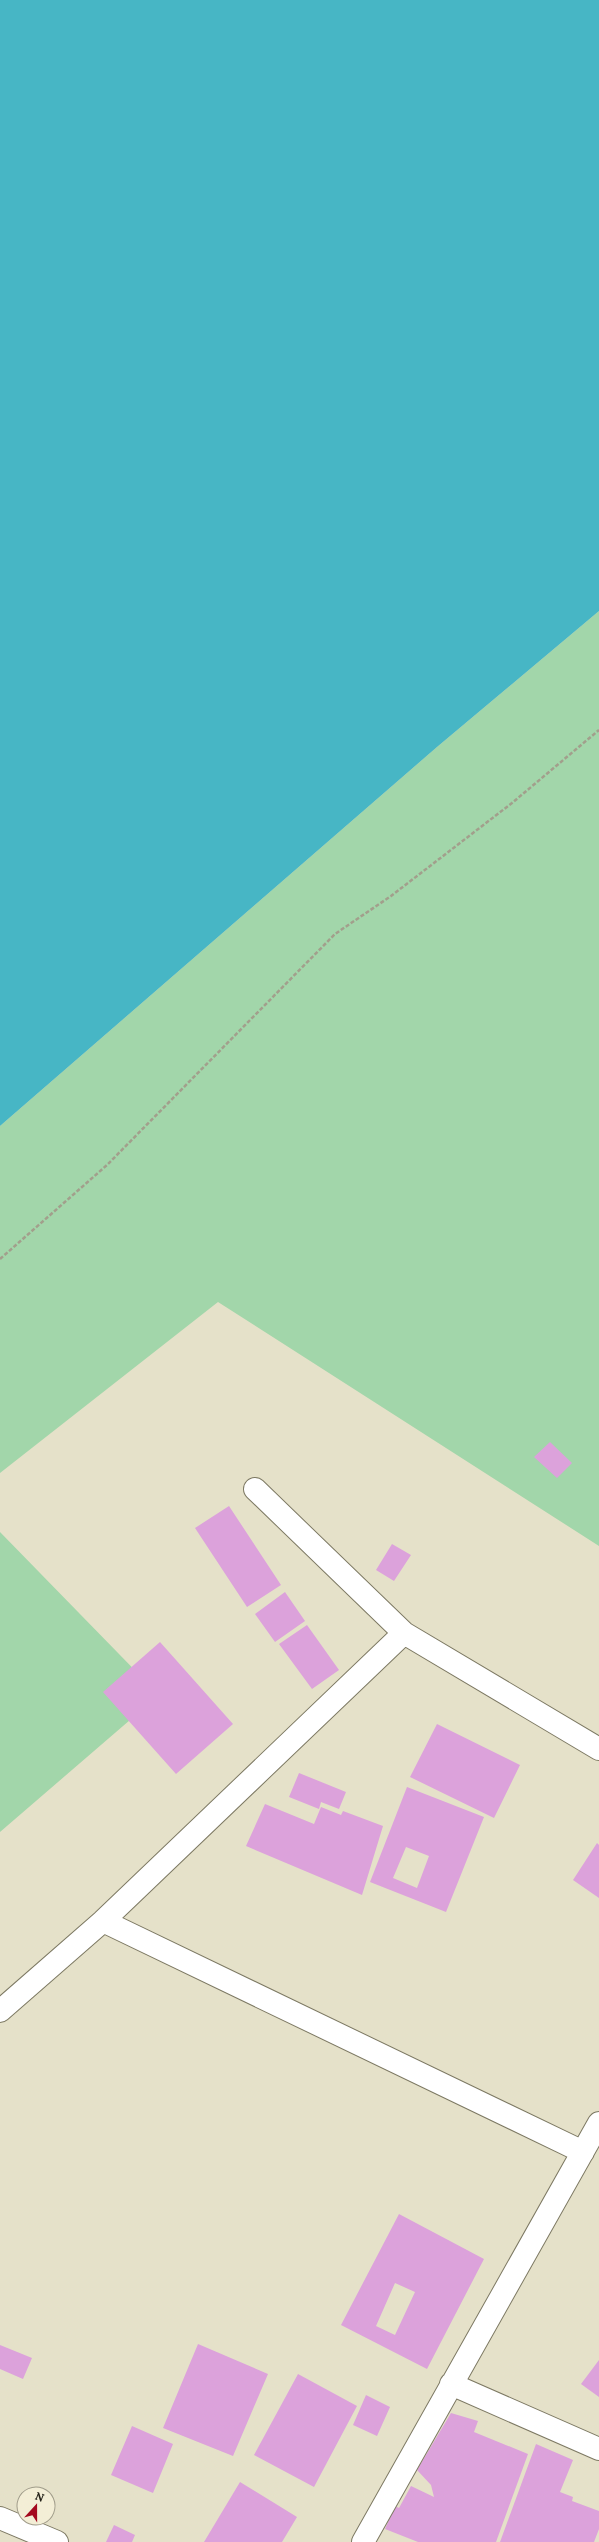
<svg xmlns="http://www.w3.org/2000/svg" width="599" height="2542" viewBox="0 0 599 2542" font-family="Lora,serif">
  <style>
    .green { fill: #a2d6aa }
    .water { fill: #47b6c5 }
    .building { fill: #dca2db; fill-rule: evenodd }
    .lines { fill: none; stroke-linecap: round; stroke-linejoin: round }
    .street-casing { stroke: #7d7963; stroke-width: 24 }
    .path { stroke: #a29f8c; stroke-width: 2.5; stroke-dasharray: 4 2; stroke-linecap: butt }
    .street { stroke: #fff; stroke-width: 22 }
  </style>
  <rect width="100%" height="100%" fill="#e5e1c9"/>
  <path class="green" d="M 599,611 L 599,1546 L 218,1302 L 0,1473 L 0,1126 L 437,747 Z
    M 0,1532 L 159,1695 L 0,1832 Z"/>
  <path class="water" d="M 0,0 L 599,0 L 599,611 L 437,747 L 0,1126 Z"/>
  <path class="building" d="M 550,1442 L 572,1463 L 557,1478 L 534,1457 Z
    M 229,1506 L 281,1585 L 247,1607 L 195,1528 Z
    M 392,1544 L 411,1555 L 394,1581 L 376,1570 Z
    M 285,1592 L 305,1621 L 275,1642 L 255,1614 Z
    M 307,1625 L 339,1670 L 312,1689 L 279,1644 Z
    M 160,1642 L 233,1724 L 176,1774 L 103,1692 Z
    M 437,1724 L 520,1765 L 494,1818 L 410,1777 Z
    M 299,1773 L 346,1792 L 339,1809 L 321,1802 L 319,1809 L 289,1797 Z
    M 407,1787 L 484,1817 L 446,1912 L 370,1882 ZM 406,1847 L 429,1856 L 417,1888 L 393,1878 Z
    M 265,1804 L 314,1824 L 321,1807 L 341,1815 L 343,1811 L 383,1826 L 362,1895 L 246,1846 Z
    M 597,1843 L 599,1845 L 599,1898 L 573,1880 Z
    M 399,2214 L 484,2259 L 427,2369 L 341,2325 ZM 395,2283 L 415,2292 L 395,2335 L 376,2326 Z
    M 198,2344 L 268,2374 L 233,2456 L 163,2428 Z
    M 0,2345 L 32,2358 L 23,2379 L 0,2369 Z
    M 599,2360 L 599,2397 L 581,2384 Z
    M 298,2374 L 357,2406 L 314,2487 L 254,2455 Z
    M 366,2395 L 390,2407 L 377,2436 L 353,2425 Z
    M 451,2413 L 478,2421 L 474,2432 L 528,2454 L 496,2542 L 418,2542 L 385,2529 L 395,2506 L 399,2508 L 411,2486 L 434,2497 L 431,2485 L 417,2470 Z
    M 132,2426 L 173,2444 L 153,2493 L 111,2475 Z
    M 536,2444 L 573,2460 L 560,2492 L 573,2497 L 572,2501 L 599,2511 L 599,2529 L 594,2542 L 500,2542 Z
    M 240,2482 L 297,2517 L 282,2542 L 204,2542 Z
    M 114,2525 L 135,2535 L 132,2542 L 106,2542 Z"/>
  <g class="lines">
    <g class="street-casing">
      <path id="street" d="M 255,1489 L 404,1633 L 599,1749
        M 103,1921 L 583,2152
        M 0,2011 L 103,1921 L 404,1633
        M 451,2384 L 599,2449
        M 0,2518 L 57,2542
        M 363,2542 L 599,2123"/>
    </g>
    <path class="path" d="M 0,1259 L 107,1165 L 335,934 L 391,896 L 512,803 L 599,730"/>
    <use href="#street" class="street"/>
  </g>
  <g transform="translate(36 2506) rotate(21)"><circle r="19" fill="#f3eed6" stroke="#a09c8a"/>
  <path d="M0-3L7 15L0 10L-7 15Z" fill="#a4091e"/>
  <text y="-6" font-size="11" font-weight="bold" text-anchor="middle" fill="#232118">N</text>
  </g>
</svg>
